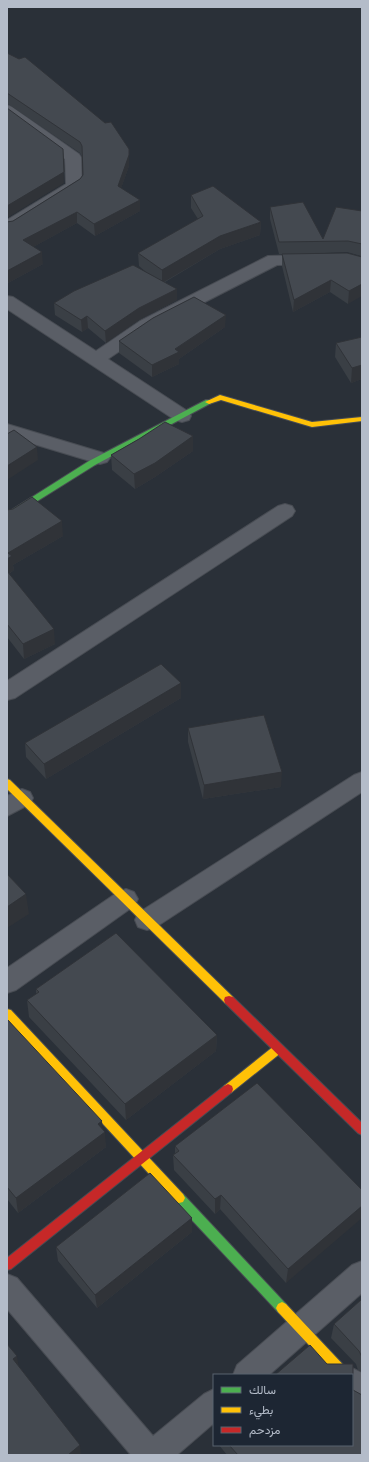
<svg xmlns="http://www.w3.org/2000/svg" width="369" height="1462" viewBox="0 0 369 1462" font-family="'Exo 2',Vazirmatn,sans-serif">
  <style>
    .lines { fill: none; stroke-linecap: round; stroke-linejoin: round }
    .street-casing { stroke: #484c53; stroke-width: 2 }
    .fast-casing { stroke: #484c53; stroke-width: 2 }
    .slow-casing { stroke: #484c53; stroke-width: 2 }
    .jam-casing { stroke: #484c53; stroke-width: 2 }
    .street { fill: #5a5e66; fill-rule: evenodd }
    .fast { fill: #4caf50; fill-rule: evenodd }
    .slow { fill: #ffc107; fill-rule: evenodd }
    .jam { fill: #c62828; fill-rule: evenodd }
    .wall { fill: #3a3f45 }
    .shaded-wall { fill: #303338 }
    .building { fill: #444950; stroke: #303338 }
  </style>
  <rect width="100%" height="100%" fill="#2a3038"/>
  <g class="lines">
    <g class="street-casing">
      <path id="street" d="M 7,105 L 12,107 L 79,154 L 81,157 L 82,186 L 80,189 L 13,231 L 7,232 L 7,220 L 66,184 L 65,159 L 7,117 Z
        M 347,254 L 362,258 L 362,269 L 346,264 L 277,265 L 152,329 L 108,359 L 189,412 L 191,416 L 189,420 L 182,422 L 175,420 L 7,309 L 7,296 L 13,297 L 96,351 L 140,321 L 268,256 Z
        M 7,424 L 107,454 L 110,458 L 107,462 L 100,464 L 7,436 Z
        M 285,504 L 292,506 L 295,511 L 292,516 L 15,698 L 7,700 L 7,681 L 278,506 Z
        M 362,772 L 362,792 L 156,927 L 147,930 L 138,927 L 135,920 L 138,913 L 354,775 Z
        M 22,789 L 30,792 L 33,798 L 30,804 L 7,816 L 7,796 Z
        M 126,889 L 134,892 L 138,899 L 134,906 L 16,990 L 7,993 L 7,968 L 118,892 Z
        M 362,1261 L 362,1293 L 269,1375 L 233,1375 L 237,1365 L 352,1265 Z
        M 7,1274 L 17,1278 L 153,1436 L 204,1394 L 214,1389 L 214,1423 L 177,1455 L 131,1455 L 7,1309 Z
        M 352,1368 L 362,1373 L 362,1408 L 352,1403 L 352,1375 L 341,1375 L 342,1373 Z"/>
    </g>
    <g class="fast-casing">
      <path id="fast" d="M 206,400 L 212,400 L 213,402 L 95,465 L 7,520 L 7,513 L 89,461 Z
        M 179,1193 L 183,1194 L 286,1304 L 288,1308 L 286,1312 L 282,1314 L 278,1312 L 175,1202 L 173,1198 L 175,1194 Z"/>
    </g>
    <g class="slow-casing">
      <path id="slow" d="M 220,395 L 312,422 L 362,417 L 362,421 L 312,427 L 221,400 L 209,404 L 205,402 Z
        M 7,779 L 10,780 L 233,997 L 234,1000 L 233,1003 L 229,1004 L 225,1003 L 7,789 Z
        M 7,1009 L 11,1010 L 183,1194 L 185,1198 L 183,1202 L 179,1203 L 175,1202 L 7,1020 Z
        M 278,1044 L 282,1046 L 283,1049 L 282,1052 L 232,1092 L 228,1094 L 224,1092 L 223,1089 L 224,1086 L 274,1046 Z
        M 282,1302 L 286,1304 L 349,1371 L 351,1375 L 337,1375 L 278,1312 L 276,1308 L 278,1304 Z"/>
    </g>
    <g class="jam-casing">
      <path id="jam" d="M 229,996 L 233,997 L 362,1123 L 362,1135 L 358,1133 L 225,1003 L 224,1000 L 225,997 Z
        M 228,1084 L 232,1086 L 233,1089 L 232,1092 L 11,1269 L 7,1270 L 7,1258 L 224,1086 Z"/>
    </g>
    <use href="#street" class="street"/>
    <use href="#fast" class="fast"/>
    <use href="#slow" class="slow"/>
    <use href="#jam" class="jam"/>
  </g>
  <path class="wall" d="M 7,53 L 129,166 L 121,188 L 140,211 L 95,236 L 77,223 L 33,247 L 43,264 L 8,283 L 7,282 L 7,222 L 13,221 L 80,179 L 83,175 L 82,157 L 80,153 L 8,104 L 7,104 Z
    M 191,195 L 261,222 L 260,235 L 220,249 L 165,282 L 177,300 L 139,320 L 106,343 L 88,328 L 82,332 L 55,315 L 54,303 L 147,273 L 139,266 L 138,253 L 198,219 L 191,208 Z
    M 270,207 L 323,239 L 362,211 L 362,253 L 361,256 L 347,252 L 304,254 L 362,257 L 348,304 L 330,292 L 293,312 L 282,266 L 282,254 L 279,254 L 270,219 Z
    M 225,327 L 179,359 L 179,364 L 152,377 L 119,353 L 119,341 Z
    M 362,337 L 362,379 L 351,383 L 335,357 L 336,343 Z
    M 193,436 L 193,451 L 155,477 L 135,489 L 112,470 L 111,455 L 139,439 Z
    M 7,510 L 63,536 L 13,565 L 14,570 L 9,574 L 55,644 L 24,659 L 7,637 Z
    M 181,683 L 181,698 L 46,779 L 26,757 L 25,743 Z
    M 188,728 L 281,787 L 203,799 L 188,742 Z
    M 36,989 L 217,1035 L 216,1051 L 126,1120 L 29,1017 L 27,1000 L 36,994 Z
    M 7,1019 L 103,1129 L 106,1147 L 18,1213 L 7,1199 Z
    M 175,1146 L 362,1190 L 286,1283 L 220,1209 L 215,1214 L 174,1170 L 173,1155 L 175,1154 Z
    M 192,1232 L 97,1308 L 58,1261 L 56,1247 Z
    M 362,1299 L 362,1372 L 358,1370 L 356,1364 L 331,1338 L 334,1324 Z
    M 353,1390 L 362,1455 L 227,1455 L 219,1445 L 352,1445 Z"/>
  <path class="shaded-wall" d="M 63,149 L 64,183 L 7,218 L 7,206 Z
    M 129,149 L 129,166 L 118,197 L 118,186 Z
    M 140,200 L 140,211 L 95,236 L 94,224 Z
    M 77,212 L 77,223 L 24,252 L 23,240 Z
    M 261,222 L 260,235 L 220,249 L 162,283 L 162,270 L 220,236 Z
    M 362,244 L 362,253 L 361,256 Z
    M 42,252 L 43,264 L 8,283 L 7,271 Z
    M 331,280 L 330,292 L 293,312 L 294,300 Z
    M 362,284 L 362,296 L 348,304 L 349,291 Z
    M 177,289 L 177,300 L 139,320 L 106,343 L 105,331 L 139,308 Z
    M 226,315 L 225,327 L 179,359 L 179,364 L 152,377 L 152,365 Z
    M 87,316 L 88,328 L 82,332 L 81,320 Z
    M 362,365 L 362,379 L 351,383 L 352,368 Z
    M 193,436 L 193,451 L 155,477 L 135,489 L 134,474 Z
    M 37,447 L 38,460 L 7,480 L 7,466 Z
    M 62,521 L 63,536 L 13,565 L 14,570 L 7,575 L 7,559 L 8,553 Z
    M 54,629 L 55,644 L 24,659 L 23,644 Z
    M 181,683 L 181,698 L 46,779 L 44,764 Z
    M 282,772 L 281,787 L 203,799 L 204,785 Z
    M 26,894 L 29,914 L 7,928 L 7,907 Z
    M 217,1035 L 216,1051 L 126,1120 L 125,1104 Z
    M 102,1121 L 103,1133 L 105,1132 L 106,1147 L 18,1213 L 16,1198 Z
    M 221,1195 L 220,1209 L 215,1214 L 215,1199 Z
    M 362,1206 L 362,1218 L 286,1283 L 288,1269 Z
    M 192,1218 L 192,1232 L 97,1308 L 95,1295 Z
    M 17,1356 L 19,1369 L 13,1359 Z
    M 80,1445 L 81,1455 L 68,1455 Z"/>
  <path class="building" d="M 7,53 L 19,59 L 25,57 L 105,123 L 111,122 L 129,149 L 129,155 L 118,186 L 140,200 L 94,224 L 77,212 L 23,240 L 42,252 L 7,271 L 7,222 L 13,221 L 80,179 L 83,175 L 82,146 L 80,142 L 7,93 Z
    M 7,108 L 63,149 L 64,172 L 7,206 Z
    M 213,186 L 261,222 L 220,236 L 162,270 L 138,253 L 203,216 L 191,195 Z
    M 303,202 L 323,239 L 336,207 L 362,211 L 362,244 L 348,241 L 279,242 L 270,207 Z
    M 347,253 L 362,257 L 362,284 L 349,291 L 331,280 L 294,300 L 282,254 Z
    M 133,265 L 177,289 L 139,308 L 105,331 L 87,316 L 81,320 L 54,303 L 74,291 Z
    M 194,297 L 226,315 L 175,349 L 179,352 L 152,365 L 119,341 L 153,318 Z
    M 362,337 L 362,365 L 352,368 L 336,343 Z
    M 165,422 L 193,436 L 155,463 L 134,474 L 111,455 L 139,439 Z
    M 14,430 L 37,447 L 7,466 L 7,434 Z
    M 32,497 L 62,521 L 8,553 L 12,556 L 7,559 L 7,510 L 13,509 Z
    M 7,571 L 54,629 L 23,644 L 7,624 Z
    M 161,664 L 181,683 L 44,764 L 25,743 Z
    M 264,715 L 282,772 L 204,785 L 188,728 Z
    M 7,874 L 26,894 L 7,907 Z
    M 116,933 L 217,1035 L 125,1104 L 27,1000 L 39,992 L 36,989 Z
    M 7,1019 L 102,1121 L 98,1124 L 105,1132 L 16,1198 L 7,1187 Z
    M 257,1083 L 362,1190 L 362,1206 L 288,1269 L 221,1195 L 215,1199 L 173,1155 L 179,1151 L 175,1146 Z
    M 150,1173 L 192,1218 L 95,1295 L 56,1247 Z
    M 362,1299 L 362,1357 L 359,1351 L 334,1324 Z
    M 7,1344 L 17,1356 L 13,1359 L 80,1445 L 68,1455 L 7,1455 Z
    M 310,1345 L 327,1364 L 353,1364 L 353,1390 L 362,1395 L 362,1455 L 238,1455 L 229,1445 L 352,1445 L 352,1375 L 275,1375 Z"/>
  <rect width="369" height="1462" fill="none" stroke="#b4bcc9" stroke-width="16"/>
  <rect x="213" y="1374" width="140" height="72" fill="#1d2633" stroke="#59626f"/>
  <rect x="221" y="1387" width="20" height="6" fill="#4caf50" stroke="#59626f"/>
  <text x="249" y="1394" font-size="12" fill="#b4bcc9">سالك</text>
  <rect x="221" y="1407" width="20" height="6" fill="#ffc107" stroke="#59626f"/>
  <text x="249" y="1414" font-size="12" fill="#b4bcc9">بطيء</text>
  <rect x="221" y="1427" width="20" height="6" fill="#c62828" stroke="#59626f"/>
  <text x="249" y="1434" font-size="12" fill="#b4bcc9">مزدحم</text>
</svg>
